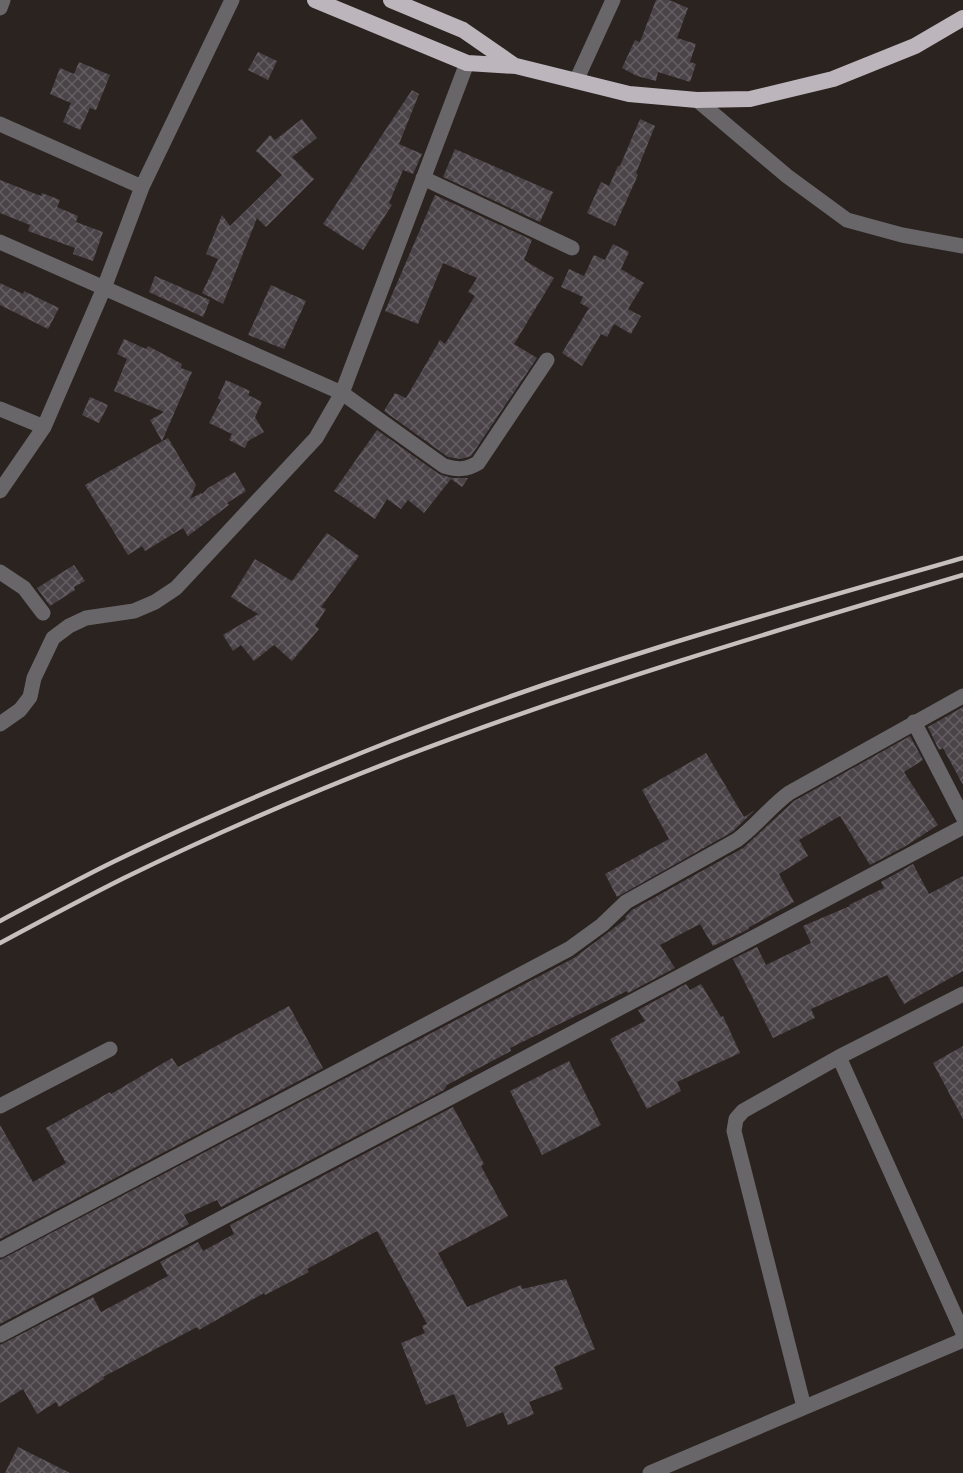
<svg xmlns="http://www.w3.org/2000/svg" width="963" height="1473" viewBox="0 0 963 1473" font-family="'Archivo Narrow',sans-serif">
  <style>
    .building { fill: url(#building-cross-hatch) }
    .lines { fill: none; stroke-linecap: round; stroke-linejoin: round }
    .minor { stroke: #696669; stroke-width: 15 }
    .trunk { stroke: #bcb5bc; stroke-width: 16 }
    .rail { stroke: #c5bfbd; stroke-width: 4.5 }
  </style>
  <defs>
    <pattern id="building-cross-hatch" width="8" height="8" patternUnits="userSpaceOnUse" patternTransform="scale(1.5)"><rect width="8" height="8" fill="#4a4449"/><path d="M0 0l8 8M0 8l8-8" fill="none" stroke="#655f63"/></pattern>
  </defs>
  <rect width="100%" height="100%" fill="#2a2320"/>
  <path class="building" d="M 656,0 L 669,0 L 688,8 L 677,38 L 696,44 L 690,62 L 696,64 L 690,82 L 658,72 L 656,81 L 637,76 L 622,68 L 635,40 L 640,42 Z
    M 258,52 L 277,61 L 268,80 L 248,70 Z
    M 79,62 L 110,75 L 96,110 L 90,108 L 80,130 L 63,122 L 71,103 L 50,94 L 60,68 L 74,74 Z
    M 412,90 L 419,94 L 399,144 L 422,154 L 413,174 L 403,170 L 389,203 L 392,205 L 363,250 L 323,224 Z
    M 302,119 L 317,138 L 292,157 L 314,179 L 266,227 L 257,218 L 223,304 L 202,293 L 218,259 L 206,254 L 222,215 L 230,226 L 282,175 L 256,151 L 270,135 L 275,140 Z
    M 640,119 L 655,126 L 636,173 L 638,175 L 615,226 L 587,213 L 601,182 L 609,186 L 618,166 L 620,166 Z
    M 455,149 L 553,192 L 540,222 L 443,177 Z
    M 0,180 L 41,196 L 42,193 L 60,200 L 57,207 L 78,216 L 76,222 L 103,232 L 93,261 L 73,254 L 75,248 L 28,231 L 30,225 L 0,213 Z
    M 435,195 L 532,240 L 524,260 L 554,278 L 514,344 L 537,358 L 471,456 L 461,459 L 448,457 L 384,411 L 395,393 L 406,398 L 440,340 L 445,344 L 475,296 L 468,292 L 477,278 L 443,263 L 418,324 L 385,311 Z
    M 613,244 L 629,252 L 621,269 L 644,283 L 628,309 L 641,316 L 631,334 L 614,324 L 607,337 L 601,334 L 582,366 L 562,353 L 589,308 L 580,303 L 583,297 L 561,287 L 569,269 L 584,276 L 594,255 L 605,260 Z
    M 155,276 L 210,300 L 203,317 L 149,292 Z
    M 0,283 L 23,294 L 24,291 L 59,308 L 48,329 L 0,305 Z
    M 271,285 L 306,301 L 284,349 L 248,335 Z
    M 124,339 L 146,349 L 148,346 L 182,364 L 181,368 L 192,372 L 162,441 L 150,420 L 164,412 L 114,391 L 127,359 L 117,354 Z
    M 226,380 L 250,391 L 248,395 L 262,402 L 255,417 L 264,432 L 248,441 L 245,448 L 229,440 L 232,434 L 209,423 L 221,400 L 218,398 Z
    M 90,397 L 108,405 L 99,423 L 82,415 Z
    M 377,430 L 439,474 L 452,478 L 468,478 L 462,487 L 451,479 L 424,513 L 408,500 L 401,509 L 387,499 L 375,519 L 334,491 Z
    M 168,438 L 196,485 L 190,499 L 201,493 L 202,494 L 208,488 L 235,472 L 246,491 L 227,503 L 229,505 L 188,536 L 183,528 L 145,551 L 142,546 L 128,555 L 85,485 Z
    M 327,533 L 359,556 L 321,607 L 326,609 L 315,626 L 319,629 L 292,661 L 274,645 L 254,661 L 241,645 L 233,651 L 223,635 L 258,614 L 231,597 L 255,559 L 292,581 Z
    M 74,565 L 85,581 L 74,587 L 75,590 L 50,606 L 37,588 Z
    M 963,707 L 963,785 L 943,748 L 939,750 L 928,727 Z
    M 910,736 L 923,760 L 904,772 L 938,825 L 904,847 L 870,865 L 840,816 L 799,840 L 808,856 L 779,874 L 794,902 L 748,928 L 749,929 L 713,946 L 700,924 L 660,945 L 675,968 L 628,993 L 627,991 L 510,1048 L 511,1051 L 447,1085 L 444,1090 L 221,1207 L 217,1200 L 184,1215 L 189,1224 L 0,1324 L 0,1260 L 574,958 L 626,919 L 625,917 L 632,910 L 743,848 L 794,801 Z
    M 706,753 L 744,817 L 755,810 L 732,832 L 617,897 L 605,874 L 669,839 L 642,790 Z
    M 913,864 L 929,894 L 963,876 L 963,971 L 904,1004 L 887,975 L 811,1009 L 815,1018 L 773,1038 L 733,959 L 757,947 L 766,965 L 811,943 L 803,926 L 850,906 L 849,905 L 884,888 L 881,882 Z
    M 686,984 L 690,990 L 701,984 L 721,1017 L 723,1016 L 740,1053 L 677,1082 L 681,1091 L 647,1109 L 610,1039 L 645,1021 L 638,1010 Z
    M 289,1006 L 323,1068 L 0,1239 L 0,1125 L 33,1182 L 66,1163 L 46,1128 L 110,1092 L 111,1094 L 172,1058 L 178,1067 Z
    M 963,1046 L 963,1119 L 933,1063 Z
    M 569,1061 L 601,1125 L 542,1155 L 510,1091 Z
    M 453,1107 L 484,1164 L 481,1166 L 508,1216 L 438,1253 L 467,1307 L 521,1285 L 522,1289 L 566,1279 L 595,1349 L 554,1367 L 563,1389 L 529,1402 L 534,1414 L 508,1425 L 503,1412 L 467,1427 L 454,1394 L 426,1405 L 401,1343 L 425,1333 L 422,1326 L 427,1324 L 377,1231 L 307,1269 L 309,1272 L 265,1295 L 264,1293 L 199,1330 L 197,1327 L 103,1377 L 104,1379 L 59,1407 L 56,1402 L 37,1414 L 23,1389 L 0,1403 L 0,1345 L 93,1297 L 101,1312 L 168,1276 L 160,1262 L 198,1242 L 203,1251 L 234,1234 L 230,1225 Z
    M 18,1447 L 70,1473 L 5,1473 Z"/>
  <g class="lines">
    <path class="minor" d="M 0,8 L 3,0
      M 576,81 L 613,0
      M 697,100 L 787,176 L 847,220 L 902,235 L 963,246
      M 0,124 L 142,187
      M 423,178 L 572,248
      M 0,242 L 342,393 L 444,466 C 457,470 466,470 478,463 L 547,360
      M 0,409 L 44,427
      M 0,491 L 44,427 L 104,288 L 142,187 L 232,0
      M 0,572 L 24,588 L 43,613
      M 914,722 L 963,817
      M 0,724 L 20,710 L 30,697 L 34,678 L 53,638 L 69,626 L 86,618 L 134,611 L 155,602 L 176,588 L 316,438 L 342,393 L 467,63
      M 839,1057 L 963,1333
      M 0,1106 L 110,1049
      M 0,1250 L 569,949 L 602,925 L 626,902 L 737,840 C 756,826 770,807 789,793 L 963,696
      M 0,1335 L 963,827
      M 804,1407 L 734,1131 L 736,1119 L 743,1111 L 839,1057 L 963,994
      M 650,1473 L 963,1340"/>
    <path class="trunk" d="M 315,0 L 467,63 L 516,66 L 629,94 L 697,100 L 750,99 L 833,79 L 915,46 L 963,18
      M 391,0 L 463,30 L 515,66"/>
    <path class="rail" d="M 0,921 C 38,901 76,880 115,861 C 205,817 298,778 391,741 C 577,667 770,613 963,558
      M 0,943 C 41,921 82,899 124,878 C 214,834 307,794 400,758 C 585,687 774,631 963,575"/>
  </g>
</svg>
